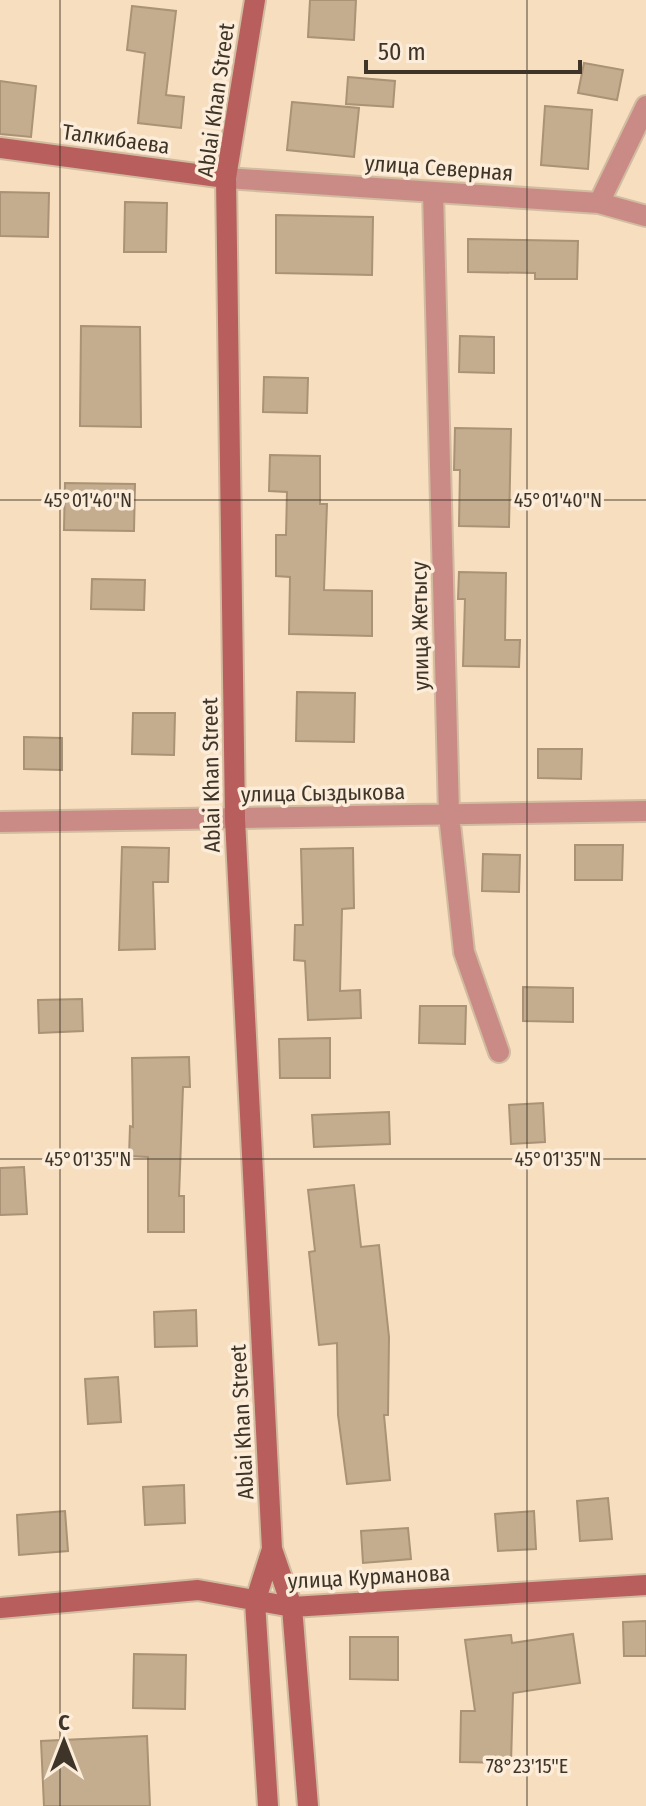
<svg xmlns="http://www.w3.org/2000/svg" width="646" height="1806" viewBox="0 0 646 1806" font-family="'Fira Sans Condensed',sans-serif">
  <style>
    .building { fill: #c4ad8e; stroke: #a99275; stroke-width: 2 }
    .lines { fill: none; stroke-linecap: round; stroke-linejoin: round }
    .street-casing { stroke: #d1bca0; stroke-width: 24 }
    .secondary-casing { stroke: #d1bca0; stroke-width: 24 }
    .street { stroke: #ca8b87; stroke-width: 20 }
    .secondary { stroke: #b85e5c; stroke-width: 20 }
    .ticks { fill: none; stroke: #3e3428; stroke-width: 2; stroke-opacity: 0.45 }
    .labels { text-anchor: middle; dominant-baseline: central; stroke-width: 7; stroke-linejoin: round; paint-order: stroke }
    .street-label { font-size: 22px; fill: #3e3428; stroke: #fcedda }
    .ticks-label { font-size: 20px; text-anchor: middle; fill: #3e3428; stroke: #fcedda; stroke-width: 7; stroke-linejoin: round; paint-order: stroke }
  </style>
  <rect width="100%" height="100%" fill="#f6debe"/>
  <path class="building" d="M 310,0 L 356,0 L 354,40 L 308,37 Z
    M 132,6 L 176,11 L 166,95 L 184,97 L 181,128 L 138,123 L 145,53 L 127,50 Z
    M 584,63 L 623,70 L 617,100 L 578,93 Z
    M 348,77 L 395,81 L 393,107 L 346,104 Z
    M 0,81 L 36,86 L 31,137 L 0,134 Z
    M 292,102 L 359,108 L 354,157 L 287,150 Z
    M 545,106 L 592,110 L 588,169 L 541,165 Z
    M 0,192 L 49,193 L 48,237 L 0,236 Z
    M 125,202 L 167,203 L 166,252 L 124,252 Z
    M 276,215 L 373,217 L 372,275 L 276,273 Z
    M 468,239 L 578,241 L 577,279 L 535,279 L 535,273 L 468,272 Z
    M 81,326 L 140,327 L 141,427 L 80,426 Z
    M 460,336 L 494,337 L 494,373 L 459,372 Z
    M 264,377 L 308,378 L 307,413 L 263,412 Z
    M 455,428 L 511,429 L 509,527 L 459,526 L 460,470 L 454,470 Z
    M 270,455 L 320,456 L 320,504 L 327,504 L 324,590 L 372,591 L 372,636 L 289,634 L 290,577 L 276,576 L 276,535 L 286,535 L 287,492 L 269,491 Z
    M 65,483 L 135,484 L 134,531 L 64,530 Z
    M 459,572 L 506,573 L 505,640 L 520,640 L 519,667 L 463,666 L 465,599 L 458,599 Z
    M 92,579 L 145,580 L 144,610 L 91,609 Z
    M 297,692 L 355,693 L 354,742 L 296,741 Z
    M 133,713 L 175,713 L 174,755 L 132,754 Z
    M 24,737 L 62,738 L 62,770 L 24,769 Z
    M 538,749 L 582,749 L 581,779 L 538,778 Z
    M 575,845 L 623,845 L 622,880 L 575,880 Z
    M 122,847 L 169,848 L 168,882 L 153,882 L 155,949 L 119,950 Z
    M 353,848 L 354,908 L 342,909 L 340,991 L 360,990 L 361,1018 L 308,1020 L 305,961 L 294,960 L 295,925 L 303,925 L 301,849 Z
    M 483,854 L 520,855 L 519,892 L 482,891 Z
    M 523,987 L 573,988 L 573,1022 L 523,1021 Z
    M 82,999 L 83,1031 L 39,1033 L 38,1000 Z
    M 420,1006 L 466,1006 L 465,1044 L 419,1043 Z
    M 330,1038 L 330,1078 L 280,1078 L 279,1039 Z
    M 189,1057 L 190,1087 L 183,1087 L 179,1196 L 184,1196 L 184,1232 L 148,1232 L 148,1157 L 129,1156 L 130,1126 L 133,1127 L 132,1058 Z
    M 543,1103 L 545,1142 L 511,1144 L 509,1105 Z
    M 389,1112 L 390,1144 L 314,1147 L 312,1115 Z
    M 24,1167 L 27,1214 L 0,1215 L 0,1168 Z
    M 354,1185 L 361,1247 L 379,1245 L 389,1337 L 388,1415 L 384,1415 L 390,1480 L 347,1484 L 338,1415 L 337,1343 L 319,1345 L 309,1252 L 315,1251 L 308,1190 Z
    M 196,1310 L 197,1346 L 155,1347 L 154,1312 Z
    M 118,1377 L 121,1422 L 88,1424 L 85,1379 Z
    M 184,1485 L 185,1523 L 145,1525 L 143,1487 Z
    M 608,1498 L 612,1539 L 580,1541 L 577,1501 Z
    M 65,1511 L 68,1551 L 19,1555 L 17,1515 Z
    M 534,1511 L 536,1549 L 498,1551 L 495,1514 Z
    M 408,1528 L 411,1559 L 363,1563 L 361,1531 Z
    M 646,1621 L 646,1656 L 624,1656 L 623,1622 Z
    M 573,1634 L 580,1683 L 513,1693 L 511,1763 L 460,1762 L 461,1711 L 475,1711 L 465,1640 L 511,1635 L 512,1643 Z
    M 350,1637 L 398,1637 L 398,1680 L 350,1679 Z
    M 134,1654 L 186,1655 L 185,1709 L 133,1708 Z
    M 147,1736 L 150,1806 L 44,1806 L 41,1741 Z"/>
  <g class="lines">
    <g class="street-casing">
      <path id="street" d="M 226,178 L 599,203 L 646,216
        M 433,192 L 449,815 L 464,952 L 499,1052
        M 599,203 L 646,106
        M 0,822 L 646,811"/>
    </g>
    <g class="secondary-casing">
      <path id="secondary" d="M 255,0 L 226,178 L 235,819 L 272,1549 L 292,1607 L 308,1806
        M 0,148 L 226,178
        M 0,1608 L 198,1590 L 292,1607 L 646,1585
        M 268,1806 L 255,1602 L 272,1549"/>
    </g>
    <use href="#street" class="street"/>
    <use href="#secondary" class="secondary"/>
  </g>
  <path class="ticks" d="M 60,0 L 60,1806M 527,0 L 527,1806M 0,500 L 646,500M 0,1159 L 646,1159"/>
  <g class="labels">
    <g class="street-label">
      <text transform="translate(216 100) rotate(-82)">Ablai Khan Street</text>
      <text transform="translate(116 139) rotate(8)">Талкибаева</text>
      <text transform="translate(439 168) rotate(4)">улица Северная</text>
      <text transform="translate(420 626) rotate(-91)">улица Жетысу</text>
      <text transform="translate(211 775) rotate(-91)">Ablai Khan Street</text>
      <text transform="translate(323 793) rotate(-1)">улица Сыздыкова</text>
      <text transform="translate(242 1422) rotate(-93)">Ablai Khan Street</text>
      <text transform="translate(369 1577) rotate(-3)">улица Курманова</text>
    </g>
  </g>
  <g class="ticks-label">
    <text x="88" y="507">45°01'40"N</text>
    <text x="558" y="507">45°01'40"N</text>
    <text x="88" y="1166">45°01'35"N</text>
    <text x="558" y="1166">45°01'35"N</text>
    <text x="527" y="1773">78°23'15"E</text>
  </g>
  <g transform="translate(64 1742)" stroke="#fcedda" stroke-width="6" paint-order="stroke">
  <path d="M0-6L14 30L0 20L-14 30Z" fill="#3e3428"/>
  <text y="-12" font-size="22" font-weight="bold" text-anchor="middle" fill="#3e3428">С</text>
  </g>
  <path d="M366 60v12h214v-12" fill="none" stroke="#3e3428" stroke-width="4"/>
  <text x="378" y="60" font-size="24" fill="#3e3428" stroke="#fcedda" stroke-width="6" paint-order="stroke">50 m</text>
</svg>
